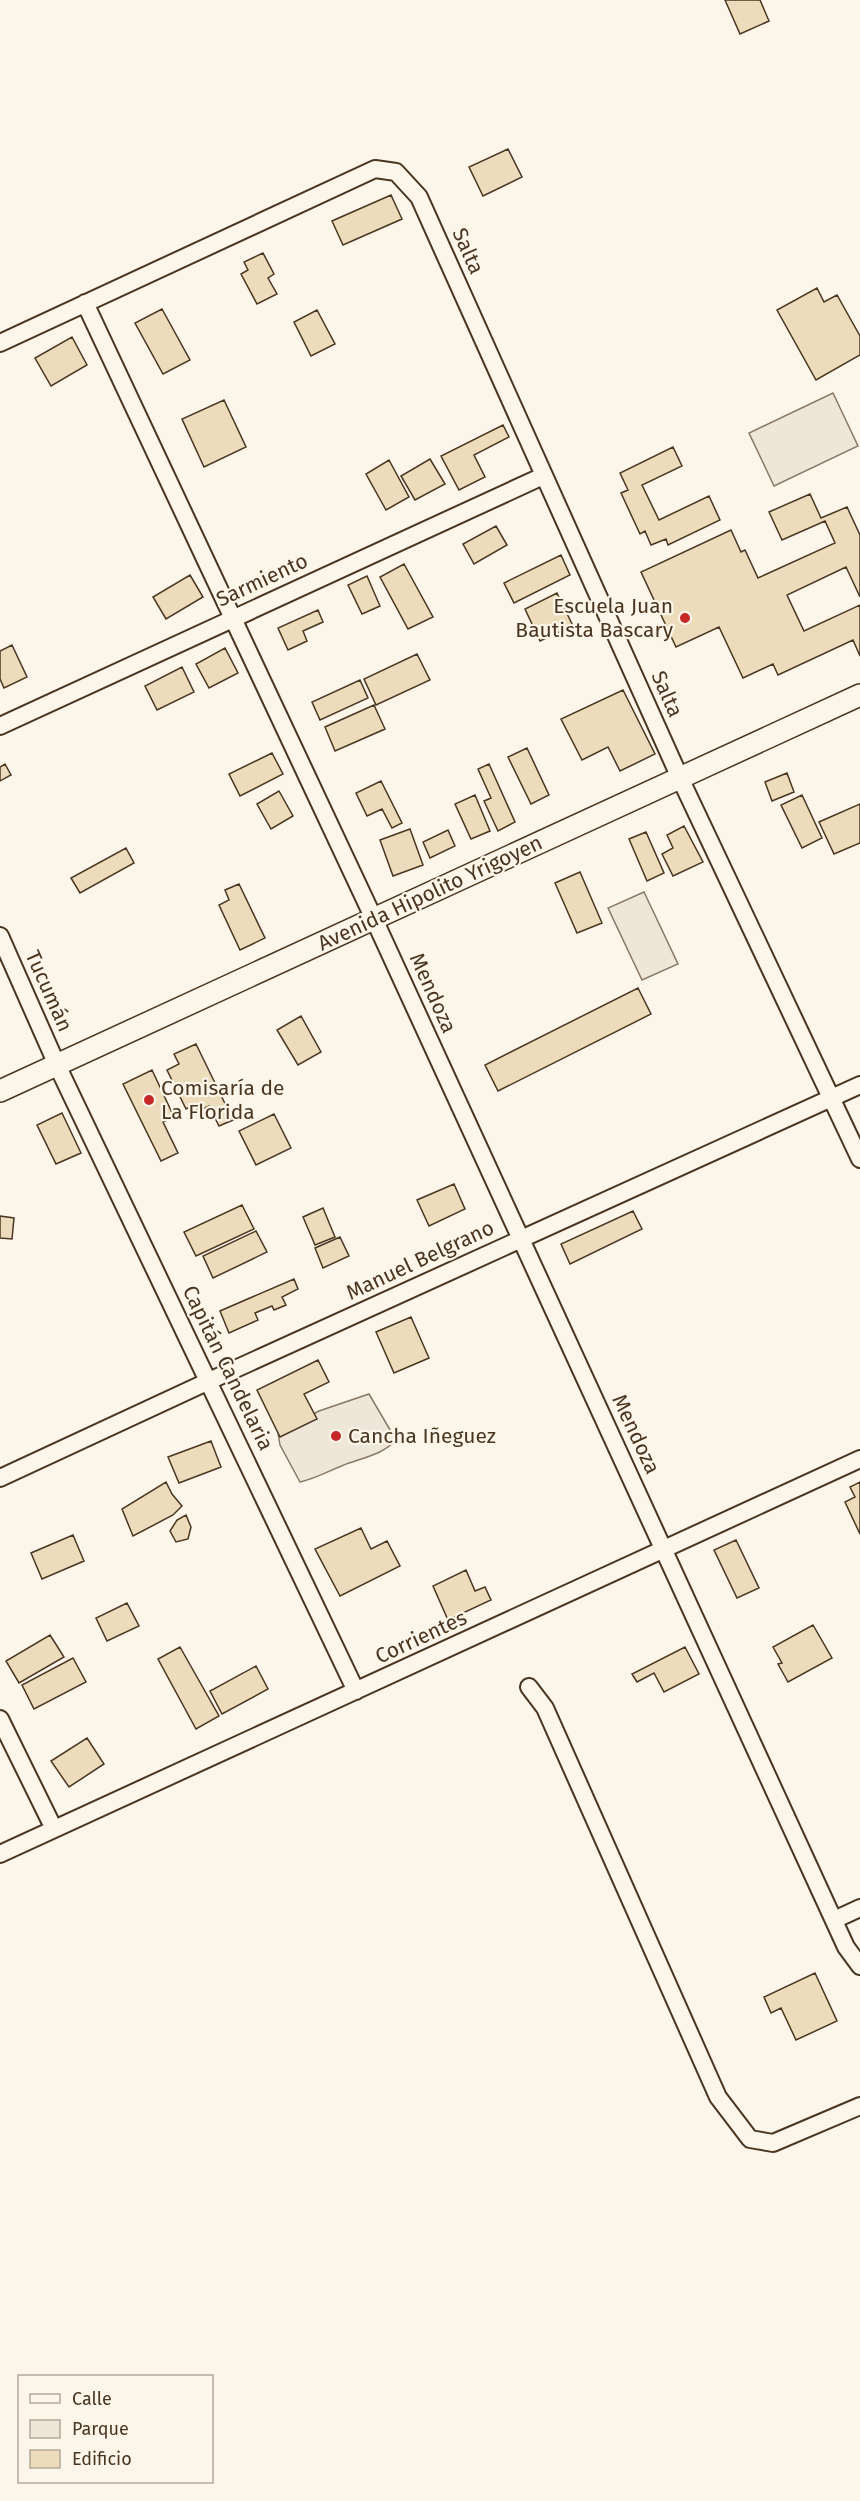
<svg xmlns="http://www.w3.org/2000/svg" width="860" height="2501" viewBox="0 0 860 2501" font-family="'Fira Sans',sans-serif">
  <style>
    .green { fill: #ede6d9; stroke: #887966; stroke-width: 1.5 }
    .building { fill: #ecdcbc; stroke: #4a3520; stroke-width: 1.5 }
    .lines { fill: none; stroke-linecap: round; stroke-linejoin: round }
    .minor-casing { stroke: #4a3520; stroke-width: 20 }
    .tertiary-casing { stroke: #4a3520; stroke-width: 24 }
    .minor { stroke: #fbf6e9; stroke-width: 16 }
    .tertiary { stroke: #fbf6e9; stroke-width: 21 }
    .poi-dot { fill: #c62828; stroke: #fbf6e9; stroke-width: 2 }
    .labels { text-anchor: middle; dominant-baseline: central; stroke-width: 4.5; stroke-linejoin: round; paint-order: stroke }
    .street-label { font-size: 21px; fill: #4a3520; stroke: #fbf6e9 }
    .poi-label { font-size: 21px; fill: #4a3520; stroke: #fbf6e9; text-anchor: start }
  </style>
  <rect width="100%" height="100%" fill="#fbf6e9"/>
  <path class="green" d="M 833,393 L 858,446 L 774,486 L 749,433 Z
    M 644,892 L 678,964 L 642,980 L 608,908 Z
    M 369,1394 L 396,1440 C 383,1454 366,1457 349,1463 C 332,1469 318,1478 300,1482 L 280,1445 L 278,1433 L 319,1411 Z"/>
  <path class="building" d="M 725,0 L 760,0 L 769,21 L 740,34 Z
    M 508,149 L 522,177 L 483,196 L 469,167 Z
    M 391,195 L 402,219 L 343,245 L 332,221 Z
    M 263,253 L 274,274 L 268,278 L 277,294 L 257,304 L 241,274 L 248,270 L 244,262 Z
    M 817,288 L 824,302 L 837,295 L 860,336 L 860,355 L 816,380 L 777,310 Z
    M 162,309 L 190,360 L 163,374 L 135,323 Z
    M 317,310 L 335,344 L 311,356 L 294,322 Z
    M 72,337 L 87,365 L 51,386 L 35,358 Z
    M 224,400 L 246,447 L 204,467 L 182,419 Z
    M 503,425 L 509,437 L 474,455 L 485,477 L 459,490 L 441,456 Z
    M 673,447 L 682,466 L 642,485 L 659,520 L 709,496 L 720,520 L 668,545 L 666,539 L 651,545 L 645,531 L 640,534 L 621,493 L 628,490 L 620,473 Z
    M 430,459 L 445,484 L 415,500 L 401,476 Z
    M 389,460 L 409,497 L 386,510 L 366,474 Z
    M 810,494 L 821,518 L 847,507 L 860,535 L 860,597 L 846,567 L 787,595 L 804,631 L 860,605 L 860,656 L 853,640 L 778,675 L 773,664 L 743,678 L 719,627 L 676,647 L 641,572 L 731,530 L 741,552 L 745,550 L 758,578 L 835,543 L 825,521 L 782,540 L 769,512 Z
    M 496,526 L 507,545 L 474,564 L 463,544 Z
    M 561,555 L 570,575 L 514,603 L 504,583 Z
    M 404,564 L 433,617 L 408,629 L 380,577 Z
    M 190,575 L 203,597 L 166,619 L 153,597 Z
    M 367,576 L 380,606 L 362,614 L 348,585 Z
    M 557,593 L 573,626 L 540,641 L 525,609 Z
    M 318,610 L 323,622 L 303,631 L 307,641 L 288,650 L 278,628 Z
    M 12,645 L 27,677 L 4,688 L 0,679 L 0,651 Z
    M 225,648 L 238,673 L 209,688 L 196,664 Z
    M 417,654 L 430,680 L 376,705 L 364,679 Z
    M 182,667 L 194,692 L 157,710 L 145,686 Z
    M 360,680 L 368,698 L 320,720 L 312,702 Z
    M 623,690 L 655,754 L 620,771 L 608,747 L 582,760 L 561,719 Z
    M 374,705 L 385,729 L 335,751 L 325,727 Z
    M 527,748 L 549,795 L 531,804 L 508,757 Z
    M 272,753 L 283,774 L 240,796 L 229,774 Z
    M 5,764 L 11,775 L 0,781 L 0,767 Z
    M 489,764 L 515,822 L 498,831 L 484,801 L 491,798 L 478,769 Z
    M 787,773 L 794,792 L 772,801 L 765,782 Z
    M 381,781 L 402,823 L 392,828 L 382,809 L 367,816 L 356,793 Z
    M 279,791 L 293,816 L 271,829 L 257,804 Z
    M 475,795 L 490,831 L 471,839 L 455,804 Z
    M 802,795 L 822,838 L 802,848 L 781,805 Z
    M 860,804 L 860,843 L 834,854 L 819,822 Z
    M 684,826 L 703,862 L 673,876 L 662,854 L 673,848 L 667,835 Z
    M 410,829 L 423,865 L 393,876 L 380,840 Z
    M 448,830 L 455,846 L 430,858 L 423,842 Z
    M 646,832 L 664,873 L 647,881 L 629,839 Z
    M 126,848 L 134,863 L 80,893 L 71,878 Z
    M 580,872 L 602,923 L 577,933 L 555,883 Z
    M 239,884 L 265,938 L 240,950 L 219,905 L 229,900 L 225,890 Z
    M 638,988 L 651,1014 L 498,1091 L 485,1065 Z
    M 301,1016 L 321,1052 L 298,1065 L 277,1030 Z
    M 196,1044 L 233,1120 L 219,1126 L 209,1106 L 198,1111 L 195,1104 L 186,1109 L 167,1070 L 179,1064 L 174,1054 Z
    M 152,1070 L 174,1117 L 163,1122 L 178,1153 L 161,1161 L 123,1084 Z
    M 62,1113 L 81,1153 L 56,1164 L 37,1125 Z
    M 274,1114 L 291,1148 L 256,1165 L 239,1131 Z
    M 454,1184 L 465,1209 L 429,1226 L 417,1200 Z
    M 242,1205 L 254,1229 L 196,1256 L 184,1232 Z
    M 323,1208 L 335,1237 L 315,1245 L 303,1217 Z
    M 633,1211 L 642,1229 L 570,1264 L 561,1244 Z
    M 0,1216 L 14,1218 L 12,1239 L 0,1238 Z
    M 256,1231 L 267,1252 L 213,1278 L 203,1256 Z
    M 340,1237 L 349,1256 L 323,1268 L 315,1248 Z
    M 294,1279 L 298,1289 L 282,1297 L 286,1305 L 274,1310 L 272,1306 L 255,1313 L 258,1320 L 229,1333 L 220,1311 Z
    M 411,1317 L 429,1358 L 394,1373 L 376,1332 Z
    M 318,1360 L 329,1382 L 304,1394 L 317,1419 L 280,1437 L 257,1390 Z
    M 211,1441 L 221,1467 L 179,1483 L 168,1457 Z
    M 166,1482 L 172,1494 L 182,1506 L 173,1515 L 133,1536 L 122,1509 Z
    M 860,1482 L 860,1534 L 845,1502 L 855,1497 L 850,1487 Z
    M 186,1515 L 191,1527 L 188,1539 L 176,1542 L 170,1531 L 177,1520 Z
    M 361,1528 L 371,1549 L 387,1541 L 400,1566 L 340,1596 L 315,1549 Z
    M 73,1535 L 84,1561 L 42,1579 L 31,1553 Z
    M 736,1540 L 759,1588 L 737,1598 L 714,1550 Z
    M 466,1570 L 475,1591 L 485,1587 L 491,1600 L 448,1620 L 433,1586 Z
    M 127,1603 L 139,1626 L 107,1641 L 96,1618 Z
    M 813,1625 L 832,1658 L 788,1682 L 778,1664 L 782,1663 L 773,1647 Z
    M 50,1635 L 64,1657 L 19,1683 L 6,1661 Z
    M 180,1647 L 219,1716 L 196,1729 L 158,1659 Z
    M 685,1647 L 699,1674 L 664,1692 L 654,1673 L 637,1682 L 632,1674 Z
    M 73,1658 L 86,1682 L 34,1709 L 22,1685 Z
    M 256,1666 L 268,1689 L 222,1714 L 210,1691 Z
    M 87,1738 L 104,1764 L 69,1787 L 51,1761 Z
    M 815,1973 L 837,2021 L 796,2040 L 781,2008 L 771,2013 L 764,1997 Z"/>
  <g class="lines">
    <g class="minor-casing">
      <path id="minor" d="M 85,303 L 374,919 L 846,1947 L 860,1966
        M 0,343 L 375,169 L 396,172 L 419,197 L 680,778 L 860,1159
        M 0,726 L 543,476
        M 0,936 L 57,1065 L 356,1691
        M 0,1478 L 209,1381 L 860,1085
        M 529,1687 L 545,1708 L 718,2097 L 750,2139 L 773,2143 L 860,2106
        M 0,1719 L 54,1829
        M 0,1854 L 860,1459
        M 834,1920 L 860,1908"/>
    </g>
    <g class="tertiary-casing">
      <path id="tertiary" d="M 0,1091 L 860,695"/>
    </g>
    <use href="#minor" class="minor"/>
    <use href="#tertiary" class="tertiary"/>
  </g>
  <g class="poi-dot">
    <circle cx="685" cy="618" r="6"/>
    <circle cx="149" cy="1100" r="6"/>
    <circle cx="336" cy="1436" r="6"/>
  </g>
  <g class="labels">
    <g class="street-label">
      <text transform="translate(468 251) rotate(66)">Salta</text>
      <text transform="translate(262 580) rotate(-25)">Sarmiento</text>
      <text transform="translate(667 694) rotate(66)">Salta</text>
      <text transform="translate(430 893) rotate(-25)">Avenida Hipolito Yrigoyen</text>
      <text transform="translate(49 991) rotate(66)">Tucumán</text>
      <text transform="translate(433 993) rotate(66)">Mendoza</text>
      <text transform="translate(420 1260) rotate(-25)">Manuel Belgrano</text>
      <text transform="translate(228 1368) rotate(64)">Capitán Candelaria</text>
      <text transform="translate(636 1434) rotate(65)">Mendoza</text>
      <text transform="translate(421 1637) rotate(-25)">Corrientes</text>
    </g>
    <g class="poi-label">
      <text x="673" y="606" text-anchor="end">Escuela Juan<tspan x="673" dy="24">Bautista Bascary</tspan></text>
      <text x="161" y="1088">Comisaría de<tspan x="161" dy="24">La Florida</tspan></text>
      <text x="348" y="1436">Cancha Iñeguez</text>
    </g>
  </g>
  <rect x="18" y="2375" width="195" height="108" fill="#fbf6e9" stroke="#b4a999" stroke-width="1.5"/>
  <rect x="30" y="2394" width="30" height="9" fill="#fbf6e9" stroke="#b4a999" stroke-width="1.5"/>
  <text x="72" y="2405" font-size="18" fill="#4a3520">Calle</text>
  <rect x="30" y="2420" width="30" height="18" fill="#ede6d9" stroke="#b4a999" stroke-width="1.5"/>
  <text x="72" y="2435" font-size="18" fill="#4a3520">Parque</text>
  <rect x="30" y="2450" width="30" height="18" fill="#ecdcbc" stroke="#b4a999" stroke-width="1.5"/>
  <text x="72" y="2465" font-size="18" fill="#4a3520">Edificio</text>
</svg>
